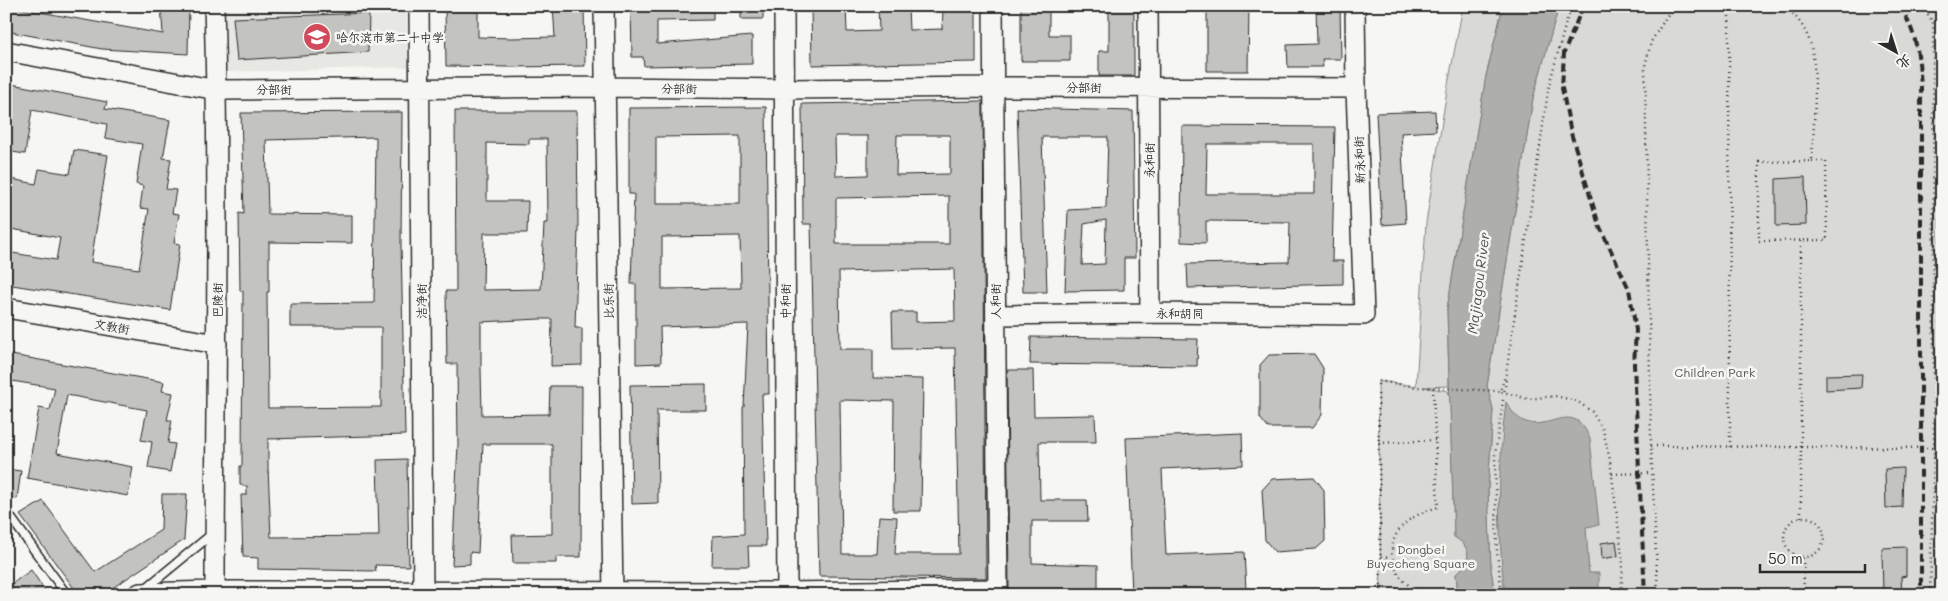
<svg xmlns="http://www.w3.org/2000/svg" width="1948" height="601" viewBox="0 0 1948 601" font-family="Mali,'LXGW WenKai TC',sans-serif">
  <style>
    .built { fill: #e7e7e3 }
    .green { fill: #d9d9d5; stroke: #828280 }
    .water { fill: #aeaeab; stroke: #7a7a78 }
    .building { fill: #c3c3c0; stroke: #2b2b2b; fill-rule: evenodd }
    .lines { fill: none; stroke-linecap: round; stroke-linejoin: round }
    .service-casing { stroke: #2b2b2b; stroke-width: 11 }
    .tertiary-casing { stroke: #2b2b2b; stroke-width: 22 }
    .path { stroke: #2b2b2b; stroke-width: 2.5; stroke-dasharray: 1 4; stroke-linecap: butt }
    .service { stroke: #f6f6f2; stroke-width: 8 }
    .tertiary { stroke: #f6f6f2; stroke-width: 19 }
    .rail { stroke: #2b2b2b; stroke-width: 4; stroke-dasharray: 8 4; stroke-linecap: butt }
    .labels { text-anchor: middle; dominant-baseline: central; stroke-width: 5; stroke-linejoin: round; paint-order: stroke }
    .poi-label { font-size: 12px; fill: #2b2b2b; stroke: #f6f6f2; text-anchor: start }
    .street-label { font-size: 12px; fill: #2b2b2b; stroke: #f6f6f2 }
    .park-label { font-size: 12px; fill: #565656; stroke: #f6f6f2 }
    .water-label { font-size: 14px; font-style: italic; fill: #525251; stroke: #f6f6f2 }
  </style>
  <rect width="100%" height="100%" fill="#f6f6f2"/>
  <filter id="ink" filterUnits="userSpaceOnUse"><feTurbulence type="fractalNoise" baseFrequency=".02" numOctaves="2"/><feDisplacementMap in="SourceGraphic" scale="10" xChannelSelector="R" yChannelSelector="G"/><feConvolveMatrix kernelMatrix="1 2 1 2 8 2 1 2 1" color-interpolation-filters="sRGB"/></filter>
  <g filter="url(#ink)">
    <path class="built" d="M 225,6 L 407,6 L 408,67 L 227,72 Z"/>
    <path class="green" d="M 1463,6 L 1503,6 L 1486,76 L 1447,309 L 1449,386 L 1424,387 L 1448,391 L 1450,398 L 1454,536 C 1472,547 1472,561 1456,574 L 1458,595 L 1381,595 L 1378,381 L 1416,386 L 1426,223 L 1447,90 Z
      M 1559,6 L 1939,6 L 1938,595 L 1495,595 L 1491,570 L 1488,489 L 1493,409 L 1487,386 L 1533,98 Z"/>
    <path class="water" d="M 1503,6 L 1559,6 L 1533,98 L 1487,386 L 1493,409 L 1488,489 L 1491,570 L 1495,595 L 1458,595 L 1456,574 C 1472,561 1472,547 1454,537 L 1447,309 L 1486,76 Z
      M 1506,402 C 1510,408 1515,417 1522,420 C 1548,435 1573,396 1590,439 L 1599,525 L 1586,527 L 1589,573 L 1599,573 L 1599,595 L 1505,595 C 1497,531 1498,466 1506,402 Z"/>
    <path class="building" d="M 6,6 L 163,34 L 161,6 L 189,6 L 188,54 L 102,49 L 6,31 Z
      M 445,6 L 478,6 L 478,37 L 511,38 L 555,37 L 553,6 L 584,6 L 585,66 L 510,67 L 446,66 Z
      M 631,6 L 713,6 L 713,20 L 657,21 L 657,44 L 752,36 L 752,64 L 644,66 L 643,57 L 632,57 Z
      M 741,6 L 763,6 L 763,19 L 741,19 Z
      M 811,6 L 846,6 L 847,32 L 879,31 L 878,6 L 908,6 L 909,30 L 942,29 L 943,11 L 949,10 L 949,6 L 976,6 L 976,62 L 812,65 Z
      M 1021,6 L 1049,6 L 1049,35 L 1070,35 L 1070,61 L 1021,61 Z
      M 1109,6 L 1134,6 L 1134,76 L 1099,76 L 1099,51 L 1109,51 Z
      M 1207,6 L 1249,6 L 1248,71 L 1207,71 Z
      M 1316,6 L 1340,6 L 1341,59 L 1322,59 L 1323,67 L 1288,67 L 1287,45 L 1317,44 Z
      M 369,13 L 368,52 L 237,60 L 233,18 Z
      M 6,83 L 107,102 L 105,109 L 170,120 L 163,158 L 171,159 L 166,189 L 176,190 L 172,213 L 179,214 L 174,243 L 180,244 L 170,310 L 6,284 L 6,252 L 56,260 L 60,238 L 6,228 L 6,178 L 36,184 L 39,169 L 70,174 L 74,150 L 108,155 L 91,262 L 139,269 L 149,209 L 140,208 L 143,186 L 136,184 L 142,144 L 105,138 L 107,124 L 32,110 L 25,154 L 6,151 Z
      M 983,101 L 986,578 L 819,576 L 811,224 L 803,224 L 802,104 ZM 897,135 L 950,135 L 950,174 L 896,175 ZM 835,136 L 868,136 L 868,175 L 836,176 ZM 949,196 L 949,244 L 836,244 L 836,198 ZM 954,269 L 955,321 L 916,322 L 916,312 L 892,312 L 893,349 L 955,348 L 959,554 L 895,554 L 897,517 L 879,516 L 877,554 L 842,554 L 840,400 L 894,401 L 893,511 L 921,511 L 923,379 L 873,378 L 873,349 L 840,349 L 839,272 Z
      M 766,107 L 769,394 L 762,394 L 766,546 L 748,546 L 749,566 L 712,566 L 713,536 L 744,534 L 743,407 L 744,407 L 748,324 L 660,327 L 661,363 L 636,364 L 636,284 L 631,284 L 634,194 L 629,194 L 629,108 ZM 740,136 L 740,204 L 656,204 L 656,137 ZM 740,236 L 741,288 L 662,289 L 662,237 Z
      M 1017,108 L 1133,111 L 1135,258 L 1124,258 L 1124,290 L 1065,291 L 1068,210 L 1106,208 L 1108,137 L 1042,137 L 1047,292 L 1023,292 ZM 1106,220 L 1105,264 L 1082,265 L 1084,224 Z
      M 455,111 L 577,111 L 578,228 L 575,328 L 582,328 L 582,365 L 551,366 L 552,319 L 540,319 L 481,322 L 481,369 L 482,415 L 549,414 L 550,386 L 582,386 L 581,557 L 556,557 L 556,563 L 513,563 L 512,535 L 552,534 L 552,444 L 483,444 L 478,553 L 470,552 L 470,564 L 452,565 L 458,444 L 457,364 L 447,364 L 446,291 L 456,291 ZM 529,139 L 547,139 L 548,223 L 544,223 L 541,289 L 483,290 L 484,233 L 527,233 L 528,201 L 487,201 L 487,143 L 529,144 Z
      M 1435,111 L 1436,131 L 1401,133 L 1406,223 L 1382,225 L 1376,113 Z
      M 402,112 L 401,244 L 405,435 L 268,439 L 268,467 L 271,537 L 379,536 L 377,460 L 407,459 L 409,566 L 375,565 L 376,571 L 258,569 L 258,558 L 243,557 L 241,495 L 247,495 L 247,486 L 240,485 L 240,466 L 242,466 L 243,291 L 240,291 L 239,213 L 244,214 L 241,113 ZM 376,137 L 374,303 L 290,304 L 290,327 L 381,327 L 381,407 L 268,408 L 267,292 L 269,292 L 269,242 L 352,243 L 352,215 L 268,214 L 266,140 Z
      M 1182,126 L 1335,127 L 1332,261 L 1343,261 L 1343,284 L 1188,288 L 1187,264 L 1289,262 L 1290,222 L 1206,221 L 1206,243 L 1181,242 ZM 1207,144 L 1314,144 L 1314,194 L 1206,194 Z
      M 1805,177 L 1806,225 L 1776,226 L 1776,179 Z
      M 1031,337 L 1198,339 L 1197,366 L 1030,364 Z
      M 6,354 L 164,382 L 162,391 L 173,393 L 167,420 L 172,420 L 168,443 L 175,444 L 170,472 L 148,468 L 152,442 L 141,440 L 147,410 L 67,395 L 57,453 L 133,467 L 128,496 L 27,478 L 39,408 L 50,410 L 55,388 L 6,380 Z
      M 1314,354 L 1323,368 L 1322,415 L 1312,428 L 1268,428 L 1260,418 L 1260,365 L 1269,355 Z
      M 1007,370 L 1033,370 L 1034,416 L 1095,415 L 1096,442 L 1039,442 L 1040,500 L 1087,500 L 1088,521 L 1032,521 L 1032,563 L 1098,565 L 1098,595 L 1009,595 Z
      M 1862,374 L 1861,388 L 1826,390 L 1826,375 Z
      M 706,384 L 706,410 L 657,410 L 658,503 L 632,504 L 630,385 Z
      M 1242,433 L 1243,465 L 1162,469 L 1166,555 L 1244,552 L 1246,590 L 1132,595 L 1126,438 Z
      M 1903,468 L 1902,507 L 1886,508 L 1885,469 Z
      M 6,469 L 21,471 L 17,499 L 6,497 Z
      M 1314,477 L 1324,490 L 1325,541 L 1316,549 L 1275,552 L 1265,540 L 1262,490 L 1272,479 Z
      M 162,494 L 187,494 L 184,540 L 102,595 L 79,595 L 20,515 L 43,501 L 95,572 L 161,530 Z
      M 1616,541 L 1618,556 L 1602,559 L 1601,543 Z
      M 1906,547 L 1906,576 L 1901,577 L 1902,595 L 1883,595 L 1882,548 Z
      M 31,570 L 48,595 L 6,595 L 6,588 Z"/>
    <g class="lines">
      <g class="service-casing">
        <path id="service" d="M 6,511 L 67,595
          M 145,589 L 212,534"/>
      </g>
      <g class="tertiary-casing">
        <path id="tertiary" d="M 214,6 C 220,202 215,399 215,595
          M 419,6 L 423,595
          M 604,6 L 613,595
          M 784,6 L 787,595
          M 993,6 L 998,595
          M 1148,6 L 1150,313
          M 6,51 L 217,90 L 604,87 L 784,89 L 994,87 L 1356,88
          M 6,308 L 217,344
          M 996,315 L 1150,313 L 1364,315 L 1356,88 L 1355,6
          M 137,595 L 140,593 L 215,591 L 787,592 L 998,589"/>
      </g>
      <path class="path" d="M 1574,6 L 1567,19 L 1549,85 L 1506,374 L 1500,391 L 1528,399 L 1555,396 L 1577,401 L 1592,412 L 1603,430 L 1610,460 L 1623,564 L 1621,595
        M 1729,6 L 1730,447
        M 1786,6 C 1795,15 1803,25 1808,37 C 1820,63 1813,131 1812,161
        M 1922,6 L 1933,22 L 1934,448 L 1930,595
        M 1812,161 L 1826,161 L 1827,240 L 1759,241 L 1759,162 Z
        M 1433,388 L 1438,507 C 1422,512 1402,520 1395,537 C 1385,560 1401,586 1423,593 C 1429,595 1437,594 1442,595
        M 1379,443 L 1435,440
        M 1651,446 L 1942,448
        M 1612,474 L 1652,473
        M1784 537a20 20 0 1 1 40 0a20 20 0 1 1-40 0Z
        M 1801,517 L 1801,240
        M 1381,557 L 1391,558
        M 1803,558 L 1804,595
        M 1381,595 L 1378,381 L 1416,387 L 1500,391
        M 1502,595 L 1497,552 L 1495,455 L 1506,380
        M 1658,595 L 1651,446 L 1645,66 L 1651,42 L 1673,6"/>
      <use href="#service" class="service"/>
      <use href="#tertiary" class="tertiary"/>
      <path class="rail" d="M 1583,6 L 1564,53 L 1562,88 L 1571,133 L 1599,225 L 1629,289 L 1636,330 L 1634,365 L 1645,595
        M 1899,6 C 1917,31 1919,57 1921,87 L 1921,595"/>
    </g>
  </g>
  <defs>
    <g id="school-disc" transform="scale(1.4375)"><circle r="9.5" fill="#d1495b" stroke="#f6f6f2"/><path d="M0-5L7-2L0 1L-7-2ZM-4 1L0 2.5L4 1V4Q0 6-4 4Z" fill="#fff"/></g>
  </defs>
  <g fill-rule="evenodd">
    <use href="#school-disc" x="317" y="37"/>
  </g>
  <g class="labels">
    <g class="poi-label">
      <text x="336" y="37">哈尔滨市第二十中学</text>
    </g>
    <g class="street-label">
      <text x="1084" y="87">分部街</text>
      <text transform="translate(679 88) rotate(1)">分部街</text>
      <text x="274" y="89">分部街</text>
      <text transform="translate(1149 160) rotate(-90)">永和街</text>
      <text transform="translate(1359 160) rotate(-92)">新永和街</text>
      <text transform="translate(217 300) rotate(-90)">巴陵街</text>
      <text transform="translate(421 301) rotate(-90)">洁净街</text>
      <text transform="translate(608 301) rotate(-91)">比乐街</text>
      <text transform="translate(785 301) rotate(-90)">中和街</text>
      <text transform="translate(995 301) rotate(-90)">人和街</text>
      <text x="1180" y="313">永和胡同</text>
      <text transform="translate(112 326) rotate(10)">文教街</text>
    </g>
    <g class="park-label">
      <text x="1715" y="372">Children Park</text>
      <text x="1421" y="549">Dongbei<tspan x="1421" dy="14">Buyecheng Square</tspan></text>
    </g>
    <g class="water-label">
      <text transform="translate(1478 283) rotate(-83)">Majiagou River</text>
    </g>
  </g>
  <rect width="1948" height="601" fill="none" stroke="#f6f6f2" stroke-width="25"/>
  <rect x="12" y="12" width="1923" height="576" fill="none" stroke="#2b2b2b" stroke-width="2" filter="url(#ink)"/>
  <g transform="translate(1896 52) rotate(141)" stroke="#f6f6f2" stroke-width="4" paint-order="stroke">
  <path d="M0-4L9 19L0 12L-9 19Z" fill="#2b2b2b"/>
  <text y="-8" font-size="14" font-weight="bold" text-anchor="middle" fill="#2b2b2b">北</text>
  </g>
  <path d="M1760 564v8h105v-8" fill="none" stroke="#2b2b2b" stroke-width="2.5"/>
  <text x="1768" y="564" font-size="15" fill="#2b2b2b" stroke="#f6f6f2" stroke-width="4" paint-order="stroke">50 m</text>
</svg>
